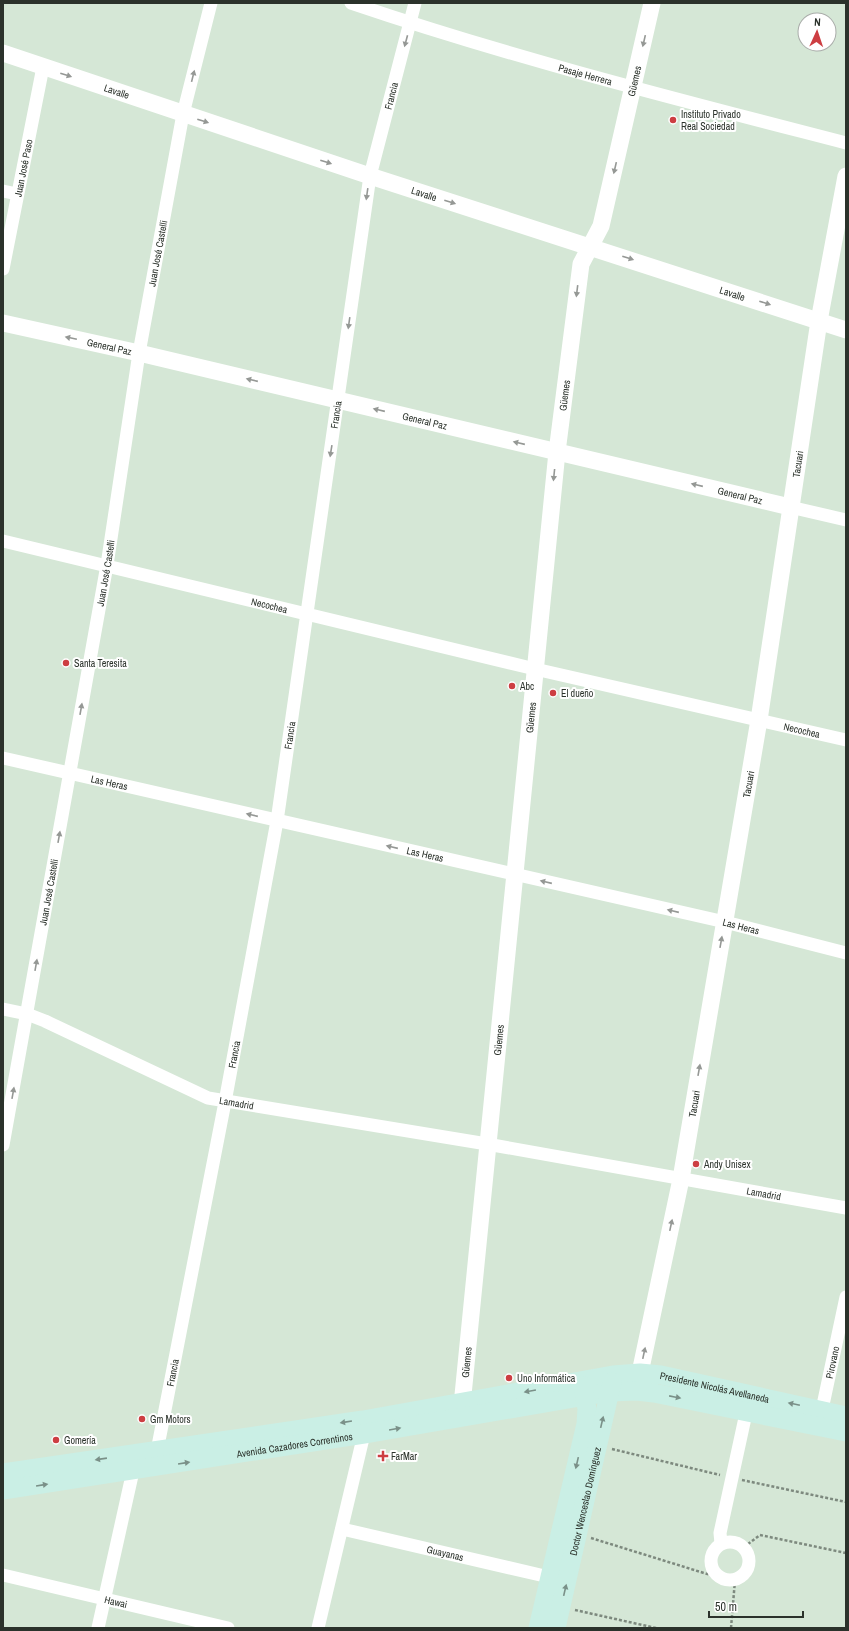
<svg xmlns="http://www.w3.org/2000/svg" width="849" height="1631" viewBox="0 0 849 1631" font-family="'Archivo Narrow',sans-serif">
  <style>
    .lines { fill: none; stroke-linecap: round; stroke-linejoin: round }
    .path { stroke: #7d897e; stroke-width: 2.5; stroke-dasharray: 3 2; stroke-linecap: butt }
    .minor { stroke: #fff; stroke-width: 13 }
    .tertiary { stroke: #fff; stroke-width: 17 }
    .secondary { stroke: #caefe5; stroke-width: 19 }
    .oneway { fill: #959895 }
    .oneway2 { fill: #7a9088 }
    .poi-dot { fill: #cd3e42; stroke: #fff; stroke-width: 1.5 }
    .labels { text-anchor: middle; dominant-baseline: central; stroke-width: 4; stroke-linejoin: round; paint-order: stroke }
    .street-label { font-size: 10px; fill: #2b322b; stroke: #fff }
    .poi-label { font-size: 10px; fill: #2b322b; stroke: #fff; text-anchor: start }
  </style>
  <rect width="100%" height="100%" fill="#d5e7d6"/>
  <g class="lines">
    <path class="path" d="M 612,1449 L 720,1475
      M 742,1480 L 846,1502
      M 591,1538 L 720,1578
      M 744,1547 L 760,1535 L 846,1553
      M 575,1610 L 656,1628
      M 731,1628 L 735,1580"/>
    <g class="minor">
      <path id="s1" d="M 351,3 C 513,58 680,100 846,143"/>
      <path d="M 3,191 L 17,194"/>
      <path id="s2" d="M 3,269 L 43,67"/>
      <path d="M 790,507 L 846,520"/>
      <path id="s3" d="M 3,541 L 535,669 L 846,740"/>
      <path id="s4" d="M 3,758 L 725,922 L 846,953"/>
      <path id="s5" d="M 3,1009 L 27,1014 L 45,1021 L 208,1098 L 487,1144 L 846,1208"/>
      <path id="s6" d="M 3,1145 L 107,565 L 139,353 L 183,114 L 211,3"/>
      <path id="s7" d="M 820,1419 L 846,1297"/>
      <path id="s8" d="M 158,1457 L 157,1451 L 225,1102 L 277,821 L 370,176 L 415,3"/>
      <path id="s9" d="M 342,1529 L 549,1577"/>
      <circle cx="730" cy="1561" r="19"/>
      <path d="M 721,1543 L 720,1533 L 748,1404"/>
      <path id="s10" d="M 3,1575 L 228,1628"/>
      <path d="M 98,1628 L 133,1471 L 132,1463"/>
      <path d="M 318,1628 L 364,1434"/>
    </g>
    <g class="tertiary">
      <path id="s11" d="M 3,53 L 370,176 L 846,330"/>
      <path id="s12" d="M 3,323 L 139,353 L 790,507"/>
      <path id="s13" d="M 637,1387 L 681,1179 L 759,720 L 819,321 L 846,176"/>
      <path id="s14" d="M 461,1415 L 557,452 L 581,264 L 601,226 L 652,3"/>
    </g>
    <g class="secondary">
      <path id="s15" d="M 3,1473 L 363,1420 L 613,1375 L 640,1373 L 661,1375 L 846,1416"/>
      <path id="s16" d="M 3,1490 L 364,1434 L 609,1392 L 637,1391 L 654,1393 L 846,1432"/>
      <path d="M 538,1628 L 586,1424 L 587,1409 L 583,1386"/>
      <path id="s17" d="M 556,1628 L 612,1382"/>
    </g>
  </g>
  <defs><path id="oneway-solid" d="M-6-.8H1V-3.2L6.5 0L1 3.2V.8H-6Z"/></defs>
  <g class="oneway">
    <use href="#oneway-solid" transform="translate(406 41) rotate(105)"/>
    <use href="#oneway-solid" transform="translate(644 41) rotate(103)"/>
    <use href="#oneway-solid" transform="translate(66 75) rotate(18)"/>
    <use href="#oneway-solid" transform="translate(193 76) rotate(-76)"/>
    <use href="#oneway-solid" transform="translate(203 121) rotate(18)"/>
    <use href="#oneway-solid" transform="translate(326 162) rotate(18)"/>
    <use href="#oneway-solid" transform="translate(615 168) rotate(103)"/>
    <use href="#oneway-solid" transform="translate(367 194) rotate(98)"/>
    <use href="#oneway-solid" transform="translate(450 202) rotate(18)"/>
    <use href="#oneway-solid" transform="translate(628 258) rotate(18)"/>
    <use href="#oneway-solid" transform="translate(577 291) rotate(97)"/>
    <use href="#oneway-solid" transform="translate(765 303) rotate(18)"/>
    <use href="#oneway-solid" transform="translate(349 323) rotate(98)"/>
    <use href="#oneway-solid" transform="translate(71 338) rotate(-168)"/>
    <use href="#oneway-solid" transform="translate(252 380) rotate(-167)"/>
    <use href="#oneway-solid" transform="translate(379 410) rotate(-167)"/>
    <use href="#oneway-solid" transform="translate(519 443) rotate(-167)"/>
    <use href="#oneway-solid" transform="translate(331 451) rotate(99)"/>
    <use href="#oneway-solid" transform="translate(554 475) rotate(96)"/>
    <use href="#oneway-solid" transform="translate(697 485) rotate(-167)"/>
    <use href="#oneway-solid" transform="translate(81 709) rotate(-80)"/>
    <use href="#oneway-solid" transform="translate(252 815) rotate(-167)"/>
    <use href="#oneway-solid" transform="translate(59 837) rotate(-80)"/>
    <use href="#oneway-solid" transform="translate(392 847) rotate(-167)"/>
    <use href="#oneway-solid" transform="translate(546 882) rotate(-167)"/>
    <use href="#oneway-solid" transform="translate(673 911) rotate(-167)"/>
    <use href="#oneway-solid" transform="translate(721 942) rotate(-80)"/>
    <use href="#oneway-solid" transform="translate(36 965) rotate(-80)"/>
    <use href="#oneway-solid" transform="translate(699 1070) rotate(-80)"/>
    <use href="#oneway-solid" transform="translate(13 1093) rotate(-80)"/>
    <use href="#oneway-solid" transform="translate(671 1225) rotate(-78)"/>
    <use href="#oneway-solid" transform="translate(644 1353) rotate(-78)"/>
  </g>
  <g class="oneway2">
    <use href="#oneway-solid" transform="translate(530 1391) rotate(170)"/>
    <use href="#oneway-solid" transform="translate(675 1397) rotate(11)"/>
    <use href="#oneway-solid" transform="translate(794 1404) rotate(-168)"/>
    <use href="#oneway-solid" transform="translate(346 1422) rotate(171)"/>
    <use href="#oneway-solid" transform="translate(602 1422) rotate(-77)"/>
    <use href="#oneway-solid" transform="translate(395 1429) rotate(-10)"/>
    <use href="#oneway-solid" transform="translate(101 1459) rotate(172)"/>
    <use href="#oneway-solid" transform="translate(184 1463) rotate(-9)"/>
    <use href="#oneway-solid" transform="translate(577 1463) rotate(103)"/>
    <use href="#oneway-solid" transform="translate(42 1485) rotate(-9)"/>
    <use href="#oneway-solid" transform="translate(565 1590) rotate(-77)"/>
  </g>
  <g class="poi-dot">
    <circle cx="673" cy="120" r="4"/>
    <circle cx="66" cy="663" r="4"/>
    <circle cx="512" cy="686" r="4"/>
    <circle cx="553" cy="693" r="4"/>
    <circle cx="696" cy="1164" r="4"/>
    <circle cx="509" cy="1378" r="4"/>
    <circle cx="142" cy="1419" r="4"/>
    <circle cx="56" cy="1440" r="4"/>
    <path d="M381 1450h4v4h4v4h-4v4h-4v-4h-4v-4h4z"/>
  </g>
  <g class="labels">
    <g class="street-label">
      <text stroke="none"><textPath href="#s1" startOffset="245">Pasaje Herrera</textPath></text>
      <text stroke="none"><textPath href="#s14" startOffset="1349">Güemes</textPath></text>
      <text stroke="none"><textPath href="#s11" startOffset="120">Lavalle</textPath></text>
      <text stroke="none"><textPath href="#s8" startOffset="1382">Francia</textPath></text>
      <text stroke="none"><textPath href="#s2" startOffset="103">Juan José Paso</textPath></text>
      <text stroke="none"><textPath href="#s11" startOffset="444">Lavalle</textPath></text>
      <text stroke="none"><textPath href="#s6" startOffset="905">Juan José Castelli</textPath></text>
      <text stroke="none"><textPath href="#s11" startOffset="768">Lavalle</textPath></text>
      <text stroke="none"><textPath href="#s12" startOffset="109">General Paz</textPath></text>
      <text stroke="none"><textPath href="#s14" startOffset="1025">Güemes</textPath></text>
      <text stroke="none"><textPath href="#s8" startOffset="1058">Francia</textPath></text>
      <text stroke="none"><textPath href="#s12" startOffset="433">General Paz</textPath></text>
      <text stroke="none"><textPath href="#s13" startOffset="937">Tacuari</textPath></text>
      <text stroke="none"><textPath href="#s12" startOffset="757">General Paz</textPath></text>
      <text stroke="none"><textPath href="#s6" startOffset="581">Juan José Castelli</textPath></text>
      <text stroke="none"><textPath href="#s3" startOffset="274">Necochea</textPath></text>
      <text stroke="none"><textPath href="#s14" startOffset="701">Güemes</textPath></text>
      <text stroke="none"><textPath href="#s3" startOffset="821">Necochea</textPath></text>
      <text stroke="none"><textPath href="#s8" startOffset="734">Francia</textPath></text>
      <text stroke="none"><textPath href="#s4" startOffset="109">Las Heras</textPath></text>
      <text stroke="none"><textPath href="#s13" startOffset="613">Tacuari</textPath></text>
      <text stroke="none"><textPath href="#s4" startOffset="433">Las Heras</textPath></text>
      <text stroke="none"><textPath href="#s6" startOffset="257">Juan José Castelli</textPath></text>
      <text stroke="none"><textPath href="#s4" startOffset="757">Las Heras</textPath></text>
      <text stroke="none"><textPath href="#s14" startOffset="377">Güemes</textPath></text>
      <text stroke="none"><textPath href="#s8" startOffset="410">Francia</textPath></text>
      <text stroke="none"><textPath href="#s5" startOffset="253">Lamadrid</textPath></text>
      <text stroke="none"><textPath href="#s13" startOffset="289">Tacuari</textPath></text>
      <text stroke="none"><textPath href="#s5" startOffset="788">Lamadrid</textPath></text>
      <text stroke="none"><textPath href="#s14" startOffset="53">Güemes</textPath></text>
      <text stroke="none"><textPath href="#s7" startOffset="58">Pirovano</textPath></text>
      <text stroke="none"><textPath href="#s8" startOffset="86">Francia</textPath></text>
      <text stroke="none"><textPath href="#s15" startOffset="721">Presidente Nicolás Avellaneda</textPath></text>
      <text stroke="none"><textPath href="#s16" startOffset="295">Avenida Cazadores Correntinos</textPath></text>
      <text stroke="none"><textPath href="#s17" startOffset="130">Doctor Wenceslao Domínguez</textPath></text>
      <text stroke="none"><textPath href="#s9" startOffset="106">Guayanas</textPath></text>
      <text stroke="none"><textPath href="#s10" startOffset="116">Hawai</textPath></text>
    </g>
    <g class="poi-label">
      <text x="681" y="114">Instituto Privado<tspan x="681" dy="12">Real Sociedad</tspan></text>
      <text x="74" y="663">Santa Teresita</text>
      <text x="520" y="686">Abc</text>
      <text x="561" y="693">El dueño</text>
      <text x="704" y="1164">Andy Unisex</text>
      <text x="517" y="1378">Uno Informática</text>
      <text x="150" y="1419">Gm Motors</text>
      <text x="64" y="1440">Gomería</text>
      <text x="391" y="1456">FarMar</text>
    </g>
  </g>
  <rect width="849" height="1631" fill="none" stroke="#2b322b" stroke-width="8"/>
  <g transform="translate(817 32) rotate(3)"><circle r="19" fill="#ffffff" stroke="#aaadaa"/>
  <path d="M0-3L7 15L0 10L-7 15Z" fill="#cd3e42"/>
  <text y="-6" font-size="11" font-weight="bold" text-anchor="middle" fill="#2b322b">N</text>
  </g>
  <path d="M709 1611v6h94v-6" fill="none" stroke="#2b322b" stroke-width="2"/>
  <text x="715" y="1611" font-size="12" fill="#2b322b" stroke="#ffffff" stroke-width="3" paint-order="stroke">50 m</text>
</svg>
